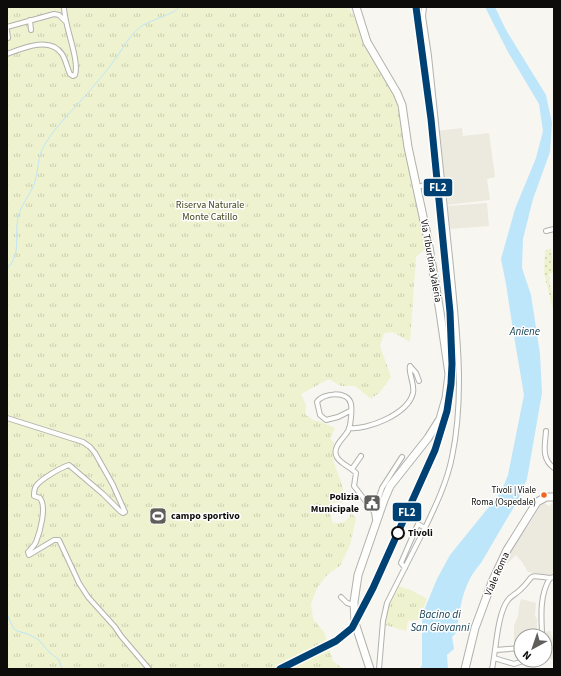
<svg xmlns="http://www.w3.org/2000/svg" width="561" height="676" viewBox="0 0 561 676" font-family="'Source Sans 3',sans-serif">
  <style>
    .built { fill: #eceadf }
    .grass { fill: url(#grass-dots) }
    .park { fill: url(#park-tufts) }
    .pitch { fill: #eef2cf }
    .water { fill: #bde6fb }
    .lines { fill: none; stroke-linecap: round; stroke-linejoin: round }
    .stream { stroke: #bde6fb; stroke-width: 1 }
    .street-casing { stroke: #b1b1ad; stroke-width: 6 }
    .primary-casing { stroke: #b1b1ad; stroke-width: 9 }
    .street { stroke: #fefefd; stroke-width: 4 }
    .primary { stroke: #fefefd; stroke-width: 7 }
    .rail-1-casing { stroke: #fff; stroke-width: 10 }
    .rail-1 { stroke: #004174; stroke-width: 7 }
    .bus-dot { fill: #f26522; stroke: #fff; stroke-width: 1.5 }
    .stop-dot { fill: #fff; stroke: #0d0c0a; stroke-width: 2 }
    .labels { text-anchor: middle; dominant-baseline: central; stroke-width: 3; stroke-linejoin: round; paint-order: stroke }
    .bus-label { font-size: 9px; fill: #0d0c0a; stroke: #fff; text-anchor: end }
    .park-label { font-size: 10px; fill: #44481f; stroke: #fff }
    .street-label { font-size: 10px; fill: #0d0c0a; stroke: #fff }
    .poi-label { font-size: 10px; font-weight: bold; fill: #0d0c0a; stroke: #fff; text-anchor: end }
    .stop-label { font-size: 10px; font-weight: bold; fill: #0d0c0a; stroke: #fff; text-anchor: start }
    .water-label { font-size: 11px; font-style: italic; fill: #0d3d52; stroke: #fff }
    .line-badge { stroke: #fff; stroke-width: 1.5 }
    .badge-label { font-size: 11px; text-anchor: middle; font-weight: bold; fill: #fff }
  </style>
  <defs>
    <pattern id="grass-dots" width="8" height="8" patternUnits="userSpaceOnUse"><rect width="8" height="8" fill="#eef2cf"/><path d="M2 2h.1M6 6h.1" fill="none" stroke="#cbceb0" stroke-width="1.8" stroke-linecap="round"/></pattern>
    <pattern id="park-tufts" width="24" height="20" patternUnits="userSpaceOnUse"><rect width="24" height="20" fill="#eef2cf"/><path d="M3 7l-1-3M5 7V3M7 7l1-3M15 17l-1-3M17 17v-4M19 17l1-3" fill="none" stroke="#cbceb0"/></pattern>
  </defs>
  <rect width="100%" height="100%" fill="#f7f6f1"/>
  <path class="built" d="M 462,128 L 463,136 L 489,133 L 495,177 L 487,179 L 490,200 L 446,205 L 437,131 Z
    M 487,203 L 489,226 L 449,229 L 448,206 Z
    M 554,501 L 554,571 L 553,574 L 548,575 L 528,572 L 522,562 L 516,555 L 506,565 L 502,561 L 513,542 L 528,526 L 543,502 L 547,505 L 549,506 Z
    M 521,599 L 536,603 L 535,616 L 537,619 L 537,631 L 540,632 L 551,631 L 552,637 L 554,637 L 553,659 L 545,660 L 545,636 L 521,636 L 521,642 L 514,643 L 514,626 L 518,616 L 519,607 Z"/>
  <path class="grass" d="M 551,248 L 554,272 L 549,274 L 550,285 L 554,298 L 554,314 L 544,273 L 545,251 Z"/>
  <path class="park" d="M 7,7 L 349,7 L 396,99 L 425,249 L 416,257 L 410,342 L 393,332 L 384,333 L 380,346 L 391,377 L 380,392 L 371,399 L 355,386 L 341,386 L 329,379 L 301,394 L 306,405 L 305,414 L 313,420 L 321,422 L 335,428 L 330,438 L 334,443 C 334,448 332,456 334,462 C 337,475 346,487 343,502 L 330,503 L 330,514 L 333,523 C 343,524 347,522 351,513 L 356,518 L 350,545 L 340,566 L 328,574 L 317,588 L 311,604 L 313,619 L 324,632 L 333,661 L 343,669 L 7,669 Z
    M 398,586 L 411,590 L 427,599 L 420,616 L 420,620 L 408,621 L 406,631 L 385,625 C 387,610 390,599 398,586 Z"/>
  <path class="pitch" d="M 166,499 L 176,513 L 151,533 L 140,518 Z"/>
  <path class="water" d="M 485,7 L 495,7 L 506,30 L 546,95 L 552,123 L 550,152 L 533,199 L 523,239 L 522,268 L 531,295 L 540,354 L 542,393 L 527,479 L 518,500 L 481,563 C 463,583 460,606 457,632 L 452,637 L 454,649 L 447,655 L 448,669 L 420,669 L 422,665 L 422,615 L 437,579 L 450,555 L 501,492 L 508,475 L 524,395 L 513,330 L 506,284 L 501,259 L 515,209 L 536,158 L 543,131 L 539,104 L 508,52 Z"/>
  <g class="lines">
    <path class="stream" d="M 7,269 C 23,253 13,233 19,214 C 22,204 30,195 34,184 C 39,171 37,156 45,144 C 59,121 80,104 96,83 C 102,76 108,69 113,62 C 122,51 128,37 139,28 C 148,20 174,15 179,7
      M 7,614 L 13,628 L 17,631 L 28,634 L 39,640 L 49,652 L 59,660 L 62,669"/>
    <g class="street-casing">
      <path id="street" d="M 424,7 L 423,16 L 429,56 C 436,126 444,197 451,267 C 457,329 465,395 452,457 C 447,482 436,505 425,528
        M 30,20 L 31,30
        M 7,27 L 54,14 L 59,15 L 66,22
        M 7,30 L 8,38
        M 7,54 C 23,48 50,36 62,54 C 66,60 67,68 70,74 L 73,76 L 75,75 C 80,60 64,25 64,7
        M 417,187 L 442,181
        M 546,231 L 554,229
        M 350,411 L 338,417 L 326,420 L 320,415 L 317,402 C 322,393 348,390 351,404 C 352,411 351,425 348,431 C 344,438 333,446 336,455 C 338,463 351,467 356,473 L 354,486 L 374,512 L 375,519
        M 7,418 L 83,442 L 90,447 L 95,453 L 113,485 L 125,512 L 123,513 L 120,511 L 103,494 L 69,465 C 60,468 41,479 36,486 C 34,489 34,493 34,496 L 40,498 C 47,507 40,532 36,542 C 34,546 31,549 28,552 L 29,555 L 54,540 L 59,540 L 79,583 L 88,597 L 115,627 L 121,636 L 149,669
        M 349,428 C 368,430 408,414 413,393 C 415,383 408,374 410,366 L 416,373 L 419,381
        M 546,431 C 545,445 541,459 554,468
        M 352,469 L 361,456
        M 374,512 L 382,488 L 402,457
        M 341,597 L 347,603 L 354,605
        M 542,632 C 541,614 540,594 550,578 L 554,577
        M 496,650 L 521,648
        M 494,658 L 514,664 L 526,660
        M 379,669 L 383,621 L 387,603 L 425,528 L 418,524 L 401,563 L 405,568
        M 492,669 C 496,651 497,614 508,600 C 511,596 516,594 520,590 C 536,576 524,574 550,578"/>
    </g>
    <g class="primary-casing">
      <path id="primary" d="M 356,7 L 367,42 L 397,93 L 402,105 L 408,147 L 427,235 L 440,312 L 449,374 L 446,398 L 440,419 L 428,438 L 390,486 L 384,500 L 358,575 L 354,602 L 355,623 L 370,669
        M 465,669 L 475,628 L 492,582 L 507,550 L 537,502 L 546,497 L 554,497"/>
    </g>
    <use href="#street" class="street"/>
    <use href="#primary" class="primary"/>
    <g class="rail-1-casing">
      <path id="rail-1" d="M 280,669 L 336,641 L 352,628 L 373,588 L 435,450 L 447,411 L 451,384 L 452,364 L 450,312 L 431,119 L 416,7"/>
    </g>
    <use href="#rail-1" class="rail-1"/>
  </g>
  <defs>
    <g id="civic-square" transform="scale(0.9)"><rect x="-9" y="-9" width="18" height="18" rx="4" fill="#5f5e5b" stroke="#fff"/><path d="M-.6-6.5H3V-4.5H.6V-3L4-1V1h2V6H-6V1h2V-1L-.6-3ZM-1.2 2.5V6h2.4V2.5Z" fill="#fff"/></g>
    <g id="stadium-square" transform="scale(0.9)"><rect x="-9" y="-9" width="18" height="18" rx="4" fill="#5f5e5b" stroke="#fff"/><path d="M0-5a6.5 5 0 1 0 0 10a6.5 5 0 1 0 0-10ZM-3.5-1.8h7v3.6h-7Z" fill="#fff"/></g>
  </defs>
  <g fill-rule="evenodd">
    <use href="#civic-square" x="372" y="503"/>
    <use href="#stadium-square" x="158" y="516"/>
  </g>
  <circle class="bus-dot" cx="544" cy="495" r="3.5"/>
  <circle class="stop-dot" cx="398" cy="533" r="6"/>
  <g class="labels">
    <g class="bus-label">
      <text x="536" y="490">Tivoli | Viale<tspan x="536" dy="12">Roma (Ospedale)</tspan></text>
    </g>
    <g class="park-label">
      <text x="210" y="205">Riserva Naturale<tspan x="210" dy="12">Monte Catillo</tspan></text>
    </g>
    <g class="street-label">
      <text transform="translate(431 261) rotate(80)">Via Tiburtina Valeria</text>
      <text transform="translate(497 574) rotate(-66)">Viale Roma</text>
    </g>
    <g class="poi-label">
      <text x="359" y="497">Polizia<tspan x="359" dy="12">Municipale</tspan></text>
      <text x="171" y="516" text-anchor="start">campo sportivo</text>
    </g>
    <g class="stop-label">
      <text x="408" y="533">Tivoli</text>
    </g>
    <g class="water-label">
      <text x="525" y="331">Aniene</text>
      <text x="440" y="614">Bacino di<tspan x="440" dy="13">San Giovanni</tspan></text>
    </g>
  </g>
  <g class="line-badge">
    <rect x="423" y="178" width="30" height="19" rx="4" fill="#004174"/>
    <rect x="392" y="502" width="30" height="20" rx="4" fill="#004174"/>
  </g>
  <g class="badge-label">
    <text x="438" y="191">FL2</text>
    <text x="407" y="516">FL2</text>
  </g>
  <rect width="561" height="676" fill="none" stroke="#0d0c0a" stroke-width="16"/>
  <g transform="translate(533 648) rotate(220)"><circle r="19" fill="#ffffff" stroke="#9e9e9d"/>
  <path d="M0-3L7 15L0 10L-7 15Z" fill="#5f5e5b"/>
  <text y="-6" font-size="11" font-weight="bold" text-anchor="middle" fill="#0d0c0a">N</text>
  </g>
</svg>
